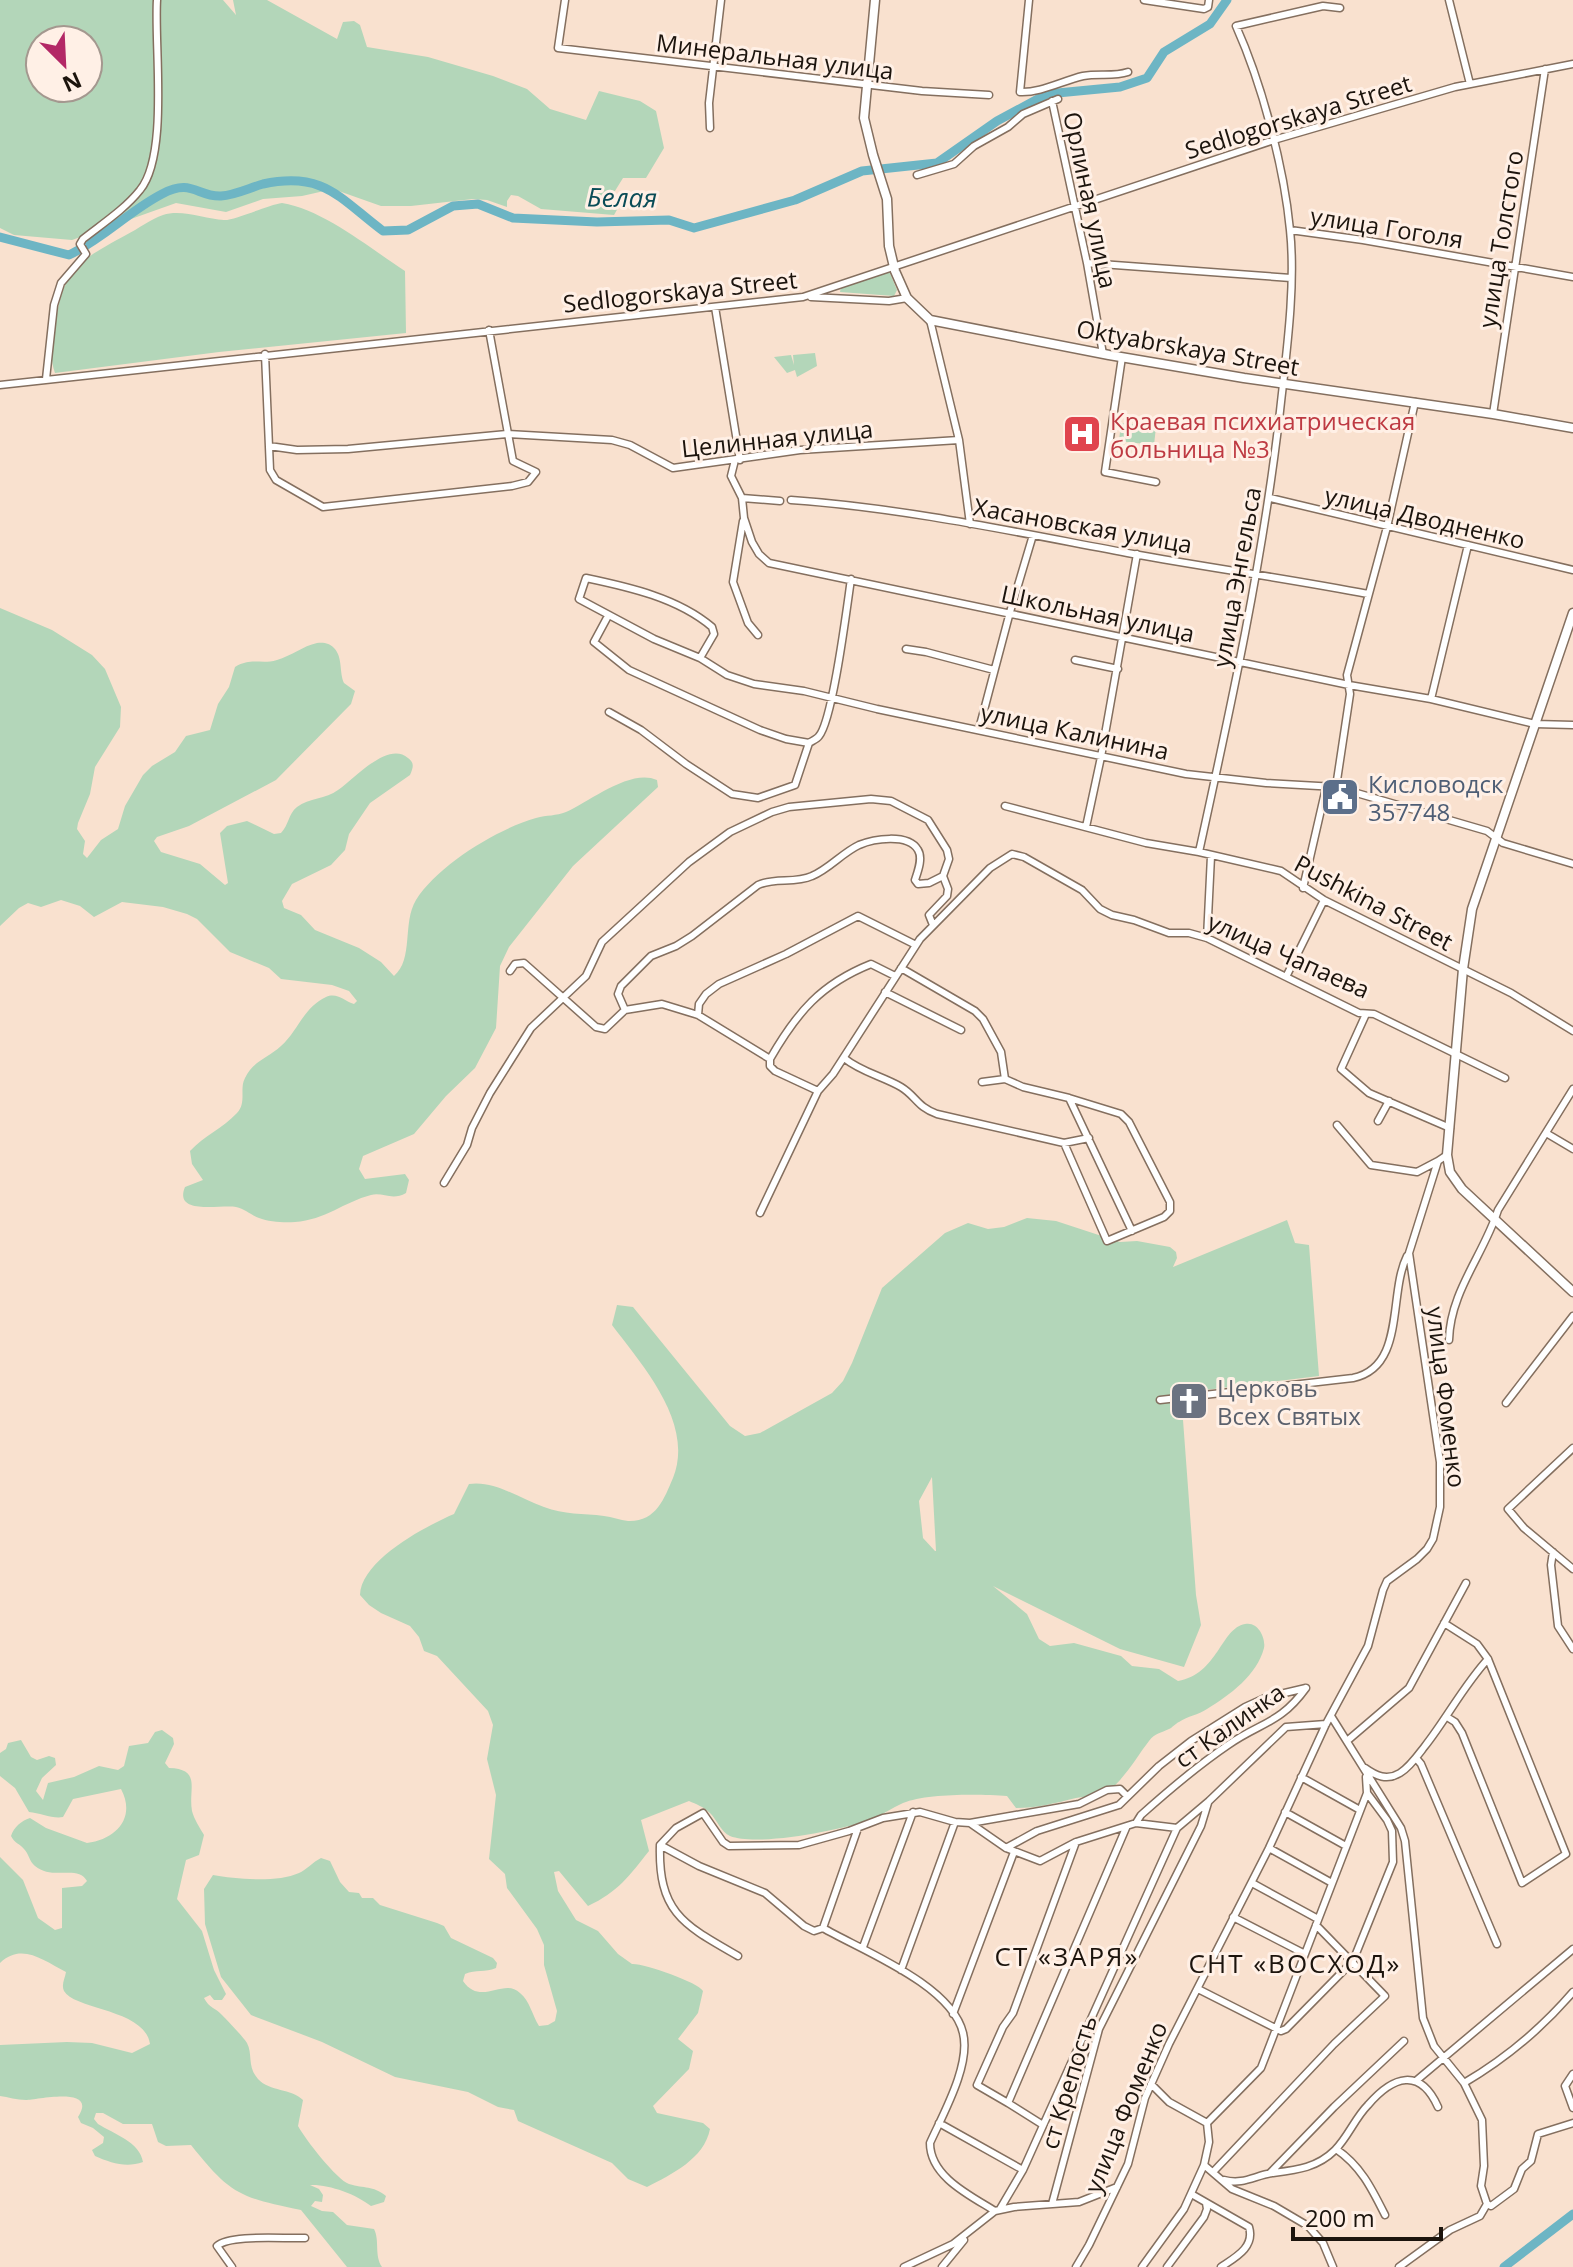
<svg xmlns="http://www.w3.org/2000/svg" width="1573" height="2267" viewBox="0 0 1573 2267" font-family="'Open Sans',sans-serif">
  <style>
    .green { fill: #b3d6b9; fill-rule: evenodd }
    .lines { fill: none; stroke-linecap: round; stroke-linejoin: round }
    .river { stroke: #6db5c4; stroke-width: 9 }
    .minor-casing { stroke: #846f5f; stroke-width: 9 }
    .major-casing { stroke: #846f5f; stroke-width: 11 }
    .minor { stroke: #fff; stroke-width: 6 }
    .major { stroke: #fff; stroke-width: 8 }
    .labels { text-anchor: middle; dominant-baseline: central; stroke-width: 6; stroke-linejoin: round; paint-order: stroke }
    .street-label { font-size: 24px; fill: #1c140d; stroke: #fff0e6 }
    .health-label { font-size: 24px; fill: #be3a42; stroke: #fff0e6; text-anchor: start }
    .service-label { font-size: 24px; fill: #4e5e75; stroke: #fff0e6; text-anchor: start }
    .worship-label { font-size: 24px; fill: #5b616d; stroke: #fff0e6; text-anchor: start }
    .water-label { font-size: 26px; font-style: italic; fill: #094c57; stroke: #fff0e6 }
    .neighbourhood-label { font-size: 26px; letter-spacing: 2px; fill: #1c140d; stroke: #fff0e6 }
  </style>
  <rect width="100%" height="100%" fill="#f9e1cf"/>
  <path class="green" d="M 0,0 L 223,0 L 236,15 L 233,0 L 267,0 L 337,39 L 343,22 L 354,21 L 360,25 L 367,47 L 428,57 L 493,76 L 527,89 L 550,109 L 586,120 L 599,91 L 640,101 L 656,111 L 664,148 L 646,178 L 623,178 L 610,199 L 618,208 L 614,215 L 541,209 L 518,196 L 511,195 L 507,201 L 507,207 L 487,200 L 473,199 L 411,206 L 381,206 L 333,189 L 302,196 L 263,199 L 226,212 L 176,203 L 72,240 L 14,235 L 0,228 ZM 40,40 L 88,40 L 88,88 L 40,88 Z
    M 282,203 C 324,210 368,247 405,271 L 406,333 L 219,352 L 55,373 C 49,357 53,342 55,325 C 64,268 77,262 126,235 C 138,229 151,219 163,215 C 182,209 205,219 224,220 C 233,221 268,205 282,203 Z
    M 889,271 L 897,290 L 894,296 L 840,292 L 841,287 Z
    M 815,353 L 817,366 L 797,377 L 795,370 L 787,373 L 774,357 L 791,355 L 794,365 L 793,355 Z
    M 1121,423 L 1156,427 L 1154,445 L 1119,441 Z
    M 0,608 L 52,630 L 92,655 L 105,669 L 121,707 L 120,727 L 95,767 L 90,794 L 78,823 L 77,829 L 85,841 L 83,854 L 87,858 L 101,840 L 118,829 L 125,806 L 143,775 L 152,766 L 175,752 L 186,736 L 210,730 L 218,704 L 229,687 L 235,667 C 252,657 261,665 277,660 C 291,656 303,646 317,643 C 323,642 330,643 334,648 C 343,657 339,672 344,683 L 355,691 L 351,704 L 276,780 L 189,826 L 157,837 L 154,841 L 161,852 L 200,864 L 225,885 L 228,883 L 220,833 L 227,826 L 247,821 L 274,834 L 281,833 C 289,825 288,814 297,807 C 309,798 326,799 338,790 C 353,780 388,740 408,758 C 415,763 413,768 410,775 L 370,803 L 349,834 L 345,850 L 331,865 L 292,884 L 282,901 L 284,908 L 301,915 L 315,930 L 359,948 L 381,962 L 394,976 C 414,959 402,923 416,900 C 438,865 497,829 536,818 C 547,815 556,816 566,812 C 590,801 631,768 657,780 L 658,787 L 573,866 L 509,947 L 500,966 L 496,1028 L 475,1068 L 446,1096 L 414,1134 L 363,1156 L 359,1169 L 365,1179 L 405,1174 L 409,1180 L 406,1193 C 392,1201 383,1192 371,1195 C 344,1202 325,1220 295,1222 C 285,1223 269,1222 259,1218 C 251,1215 245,1209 236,1207 C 222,1204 173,1216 185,1187 L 203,1180 L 192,1164 L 190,1151 C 204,1136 223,1128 237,1113 C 247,1102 239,1089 245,1078 C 253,1061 268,1058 281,1046 C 298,1031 303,1008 326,997 C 337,992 344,1001 354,1004 L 357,1001 L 349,991 L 332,985 L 281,979 L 269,968 L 230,952 L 197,919 L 187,914 L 163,907 L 122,902 L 94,917 L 80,906 L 61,900 L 41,907 L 28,903 L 19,908 L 0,926 Z
    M 1027,1218 L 1056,1221 L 1120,1242 L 1137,1241 L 1170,1247 L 1176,1252 L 1177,1258 L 1173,1267 L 1287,1220 L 1295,1243 L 1309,1245 L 1319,1376 L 1181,1393 L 1196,1595 L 1201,1625 L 1184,1667 L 1120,1649 L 993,1586 L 1027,1614 L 1039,1639 L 1050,1646 L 1074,1643 L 1121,1656 L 1132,1666 L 1159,1669 L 1178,1681 C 1218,1674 1221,1628 1245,1624 C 1258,1621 1266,1638 1264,1648 C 1257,1675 1230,1695 1207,1709 C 1198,1715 1188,1716 1179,1722 C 1176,1723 1172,1728 1169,1729 C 1161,1733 1155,1733 1149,1741 C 1137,1756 1119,1789 1100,1795 C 1093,1797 1084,1796 1076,1798 C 1056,1803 1037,1808 1016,1808 L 1007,1796 C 981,1794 927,1793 903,1803 C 892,1808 882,1815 870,1820 C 841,1830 757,1847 730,1836 C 721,1832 717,1820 710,1813 C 704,1807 696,1804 689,1801 L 641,1820 L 649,1851 C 629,1876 618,1892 588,1906 L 559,1871 L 554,1872 L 558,1891 L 576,1920 L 598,1931 L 618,1954 L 632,1964 C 643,1963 698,1982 703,1991 L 698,2013 L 678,2039 L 693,2051 L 689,2069 L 653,2106 L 657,2113 L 703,2123 L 710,2129 C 704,2159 672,2174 647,2187 L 628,2179 L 612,2163 L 518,2121 L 514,2110 L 498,2107 L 468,2092 L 395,2077 L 322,2042 L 251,2015 L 221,1977 L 205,1924 L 204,1889 L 213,1875 C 236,1879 277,1883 299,1873 C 306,1870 313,1862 321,1858 L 330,1861 L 340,1882 L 349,1892 L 359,1893 L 362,1898 L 373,1898 L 380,1905 L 437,1923 L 444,1926 L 451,1938 L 493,1958 L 497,1963 L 496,1968 C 485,1973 476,1969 465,1974 L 463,1981 C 481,2007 504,1977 520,1993 C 530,2001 532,2015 539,2026 L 548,2025 L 555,2021 L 557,2011 L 544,1965 L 544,1945 L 537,1929 L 507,1888 L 505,1874 L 489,1859 L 496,1795 L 487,1759 L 493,1725 L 488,1711 L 437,1656 L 424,1651 L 419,1637 L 410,1626 L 381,1613 L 369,1605 L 360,1595 C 361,1560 426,1526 454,1514 L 469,1484 C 495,1480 520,1499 544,1507 C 564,1515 583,1513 604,1516 C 612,1517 620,1520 628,1521 C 656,1522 664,1499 673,1478 C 695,1423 642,1365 612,1325 L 617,1305 L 633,1307 L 730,1426 L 745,1436 L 760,1433 L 832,1393 L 843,1381 L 852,1363 L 882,1288 L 945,1233 L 968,1223 L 988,1229 L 1004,1227 ZM 932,1477 L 936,1551 L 935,1551 L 923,1538 L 919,1501 Z
    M 162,1730 L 173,1738 L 174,1744 L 165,1763 L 169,1768 C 202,1769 188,1789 192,1811 C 194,1819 200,1828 204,1835 L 199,1855 L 186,1860 L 177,1899 L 202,1931 L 214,1970 L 226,1994 L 222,2000 L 214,2000 L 210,1995 L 204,1998 C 209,2008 216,2008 222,2015 C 227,2020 245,2039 247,2043 C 253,2054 247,2067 258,2079 C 270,2092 291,2088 303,2100 L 298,2126 C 305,2139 337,2180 349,2184 C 365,2189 372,2185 386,2196 L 384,2202 L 371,2206 C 356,2194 328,2184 310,2185 L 319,2189 L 323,2195 L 322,2202 L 315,2201 L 311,2206 L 322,2211 L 333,2212 L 347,2225 L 374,2229 C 380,2241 374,2255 382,2267 L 347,2267 L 301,2210 C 239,2197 231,2195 191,2145 L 166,2146 L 158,2142 L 152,2124 L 123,2124 L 103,2113 L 96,2113 L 94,2119 L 98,2124 C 114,2134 140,2142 143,2162 C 126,2168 111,2163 95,2156 L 92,2150 L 103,2143 L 104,2137 L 93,2128 L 81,2123 L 78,2117 C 99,2085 36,2100 26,2100 C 17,2100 8,2097 0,2096 L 0,2045 L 67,2042 L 92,2043 L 132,2053 L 150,2044 C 145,2009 75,2010 64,1991 C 61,1985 65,1978 66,1972 C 44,1961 22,1942 0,1963 L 0,1857 L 23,1880 L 38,1918 L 55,1930 L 62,1928 L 62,1888 L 82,1886 L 87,1881 C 78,1864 53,1881 35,1866 C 29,1861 29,1854 24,1849 C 19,1843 15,1844 11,1836 C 14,1827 21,1821 30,1818 L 46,1828 L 87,1843 C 117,1839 136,1817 121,1789 L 73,1799 L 63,1817 C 53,1819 40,1813 29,1812 L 15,1788 L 0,1776 L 0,1753 L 6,1749 L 8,1743 L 21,1740 L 31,1757 L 37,1760 L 49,1756 L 55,1758 L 56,1765 L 42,1778 L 36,1791 L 43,1800 L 48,1783 L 74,1777 L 99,1766 L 118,1770 L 124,1766 L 129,1746 L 148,1743 L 155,1732 Z"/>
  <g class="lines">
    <path class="river" d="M 0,237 L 69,255 C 103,239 129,211 162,194 C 192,178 197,197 221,196 C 235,195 249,188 263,184 C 324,171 339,198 383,231 L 408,230 L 453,206 L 478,204 L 513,218 L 597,222 L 669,220 L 694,228 L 795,200 L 862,171 L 937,163 L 997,121 L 1047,94 L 1120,87 L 1147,78 L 1164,52 L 1210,24 L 1227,0
      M 1504,2267 L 1573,2214"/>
    <g class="minor-casing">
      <path id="minor" d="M 565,0 L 558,48 L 922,91 L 989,95
        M 1029,0 L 1020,92 C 1040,93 1062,81 1083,76 C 1099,73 1113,77 1128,72
        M 1144,0 L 1204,9 L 1208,7 L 1209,0
        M 1449,0 L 1470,84
        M 1052,101 L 1087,263 L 1103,354
        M 710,128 L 709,103 L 721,0
        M 917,175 L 954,164 L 974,146 L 1008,127 L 1023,114 L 1058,99
        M 1290,230 L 1363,240 L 1573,277
        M 1087,263 L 1291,278
        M 811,297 L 889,301 L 907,298
        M 715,307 L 740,460
        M 930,320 L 959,440 L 970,524
        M 265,354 L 270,470 L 276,480 L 323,507 L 512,486 L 528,482 L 536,472 L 513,461 L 489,330
        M 1122,357 L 1105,472 L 1156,482
        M 46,379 L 54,305 L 61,283 L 86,254 L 80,244 L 83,239 C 102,224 125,209 140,190 C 169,155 154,46 157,0
        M 0,385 L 803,297 L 1277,139 L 1455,87 L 1573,64
        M 1493,414 L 1545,69
        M 269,446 L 297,450 L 348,449 L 507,434 L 612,440 L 630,445 L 673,468 L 800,450 L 959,440
        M 735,460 L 731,476 L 742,498 L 744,518 L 752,542 L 759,554 L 769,563 L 1349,685 L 1431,699 L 1535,724 L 1573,725
        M 742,498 L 780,501
        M 1270,498 L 1573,570
        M 791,500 C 906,508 1020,533 1133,554 C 1211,568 1290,579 1368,594
        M 743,521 L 733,582 L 748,623 L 758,635
        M 608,616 L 594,642 L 629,670 L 760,730 L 786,739 L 809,743
        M 906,649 L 926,652 L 994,670
        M 700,658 L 714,634 L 712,627 C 678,598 629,587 586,578 L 579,599 L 654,639 L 700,658 L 727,675 L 754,684 L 804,691 L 877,709 L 1186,774 L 1266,783 L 1336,787 L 1487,831 L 1503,843 L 1573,864
        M 1075,660 L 1118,669
        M 1431,699 L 1468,545
        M 609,712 L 641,730 L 686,764 L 732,794 L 758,798 L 795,785 L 809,743
        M 979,729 L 1010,612 L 1033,535
        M 809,743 C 812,741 817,739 819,736 C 833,720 847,606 851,579
        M 1336,787 L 1350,694 L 1347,675 L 1387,527 L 1415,402
        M 1005,806 L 1146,843 L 1199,852 L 1281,871 L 1324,900 L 1511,993 L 1573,1031
        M 1086,827 L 1101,757 L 1137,554
        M 1199,852 C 1231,706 1263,560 1280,411 C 1286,356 1296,286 1290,230 C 1284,167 1262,84 1236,26 L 1323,6 L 1340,8
        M 1303,888 L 1326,788
        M 1207,938 L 1211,856
        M 901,968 L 975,1011 L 983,1019 L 1001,1052 L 1005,1079
        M 510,971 L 515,964 L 524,963 L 596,1027 L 605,1029 L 625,1010 L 618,994 L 621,986 L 651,956 L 676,946 L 692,936 L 758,885 C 775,877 794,884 812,876 C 829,869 842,853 859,845 C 873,839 908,833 918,850 C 923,858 918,871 915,880 L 918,884 L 929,883 L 943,876
        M 1286,977 L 1324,900
        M 885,992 L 961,1030
        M 625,1010 L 662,1004 L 698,1015 L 770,1059 L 770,1066 L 775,1071 L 818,1091
        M 1366,1014 L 1341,1069 L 1369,1093 L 1450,1128
        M 698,1015 L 699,1004 L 706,994 L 719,984 L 786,954 L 858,916 L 916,945
        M 844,1058 C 861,1072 882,1076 901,1087 C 916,1096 917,1107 937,1114 L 1064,1143 L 1089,1138
        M 770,1059 C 797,1012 821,984 871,964 L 895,976
        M 982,1082 L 1005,1079 L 1023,1087 L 1069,1098
        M 1378,1121 L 1389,1101
        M 1337,1125 L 1371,1165 L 1417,1172 L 1438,1161
        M 1546,1133 L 1573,1149
        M 1064,1143 L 1107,1241 L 1164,1217 L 1170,1211 L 1170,1202 L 1129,1122 L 1121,1114 L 1069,1098 L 1132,1231
        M 444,1183 L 467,1145 L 472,1128 L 490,1093 L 531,1028 L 586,976 L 602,942 L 689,862 L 730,832 L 772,812 L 789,807 L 871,799 L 891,801 L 928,820 L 947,850 L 949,859 L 943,876 L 948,889 L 947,896 L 929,915 L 933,925
        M 760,1213 L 818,1091 L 833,1074 L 920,939 L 990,868 L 1012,854 L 1024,857 L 1082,890 L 1100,909 L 1112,915 L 1134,920 L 1169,933 L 1189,933 L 1207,938 L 1359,1013 L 1374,1014 L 1505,1078
        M 1449,1340 C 1450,1292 1484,1254 1498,1210 L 1573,1089
        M 1160,1400 L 1353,1378 C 1406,1367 1388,1294 1407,1256
        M 1506,1403 L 1573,1316
        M 1573,1448 L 1508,1509 L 1524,1528 L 1573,1569
        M 1553,1552 L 1551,1565 L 1558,1626 L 1573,1649
        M 1444,1623 L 1477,1644 L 1488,1659 L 1566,1854 L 1522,1883 L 1462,1733 L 1455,1722 L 1447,1717
        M 1331,1716 L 1401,1828 L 1405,1841 L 1423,2018 L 1434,2046 L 1464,2083 L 1482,2120 L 1484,2166 L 1481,2186 L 1487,2204
        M 1347,1741 L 1409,1688 L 1466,1583
        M 1416,1758 L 1421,1764 L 1497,1944
        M 1365,1768 C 1376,1776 1387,1781 1400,1773 C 1410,1767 1418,1755 1425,1746 C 1447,1718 1464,1685 1488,1659
        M 1301,1777 L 1360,1810
        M 1285,1812 L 1346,1846
        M 970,1823 L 1079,1804 L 1107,1790 L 1120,1789 L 1127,1796
        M 1136,1823 L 1141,1815 C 1169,1790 1197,1766 1228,1745 C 1261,1722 1280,1724 1306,1688
        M 660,1845 L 699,1866 L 765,1893 L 804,1926 L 814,1931 L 823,1928 C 861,1950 952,1985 963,2033 C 971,2065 943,2114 930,2143 C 930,2177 971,2196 995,2211 L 1014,2207 L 1079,2202 L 1117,2187
        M 1006,1848 L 1037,1831 L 1119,1805 L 1159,1766 L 1191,1741 L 1245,1707 L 1267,1697 L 1306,1688
        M 1269,1848 L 1332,1883
        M 1252,1883 L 1318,1919
        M 1233,1917 L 1305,1954
        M 823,1928 L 858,1828
        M 863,1947 L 913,1812
        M 738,1956 C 684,1925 658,1913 660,1845 L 676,1828 L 703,1813 L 723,1842 L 729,1846 L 799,1845 L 849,1831 L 883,1818 L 920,1812 L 955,1822 L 970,1823 L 1006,1848 L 1040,1861 L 1076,1842 L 1136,1823 L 1177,1828 L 1209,1801 L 1286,1727 L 1326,1724
        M 901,1970 L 955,1822
        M 1198,1989 L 1281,2031 L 1286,2029 L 1353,1961 L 1393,1862 L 1392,1831 L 1387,1820 L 1367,1793
        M 953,2014 L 1014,1852
        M 1573,2074 L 1565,2086 L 1573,2108
        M 1417,2080 L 1573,1949
        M 1464,2083 C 1505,2059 1542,2028 1573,1992
        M 1151,2084 L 1169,2102 L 1207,2123 L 1209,2142 L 1204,2165 L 1232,2189 L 1274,2206 L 1308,2226 L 1323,2243 L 1333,2267
        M 1008,2103 L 977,2085 L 1003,2027 L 1013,2013 L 1076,1842
        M 939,2123 L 1023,2170
        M 1207,2123 L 1261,2068 L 1367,1793 L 1366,1777
        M 1043,2125 L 1008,2103 L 1126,1828
        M 1336,2149 C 1361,2166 1372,2189 1385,2215
        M 1214,2171 L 1334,2044 L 1385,1996 L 1316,1925
        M 1270,2173 L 1334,2107 L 1404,2041
        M 1224,2180 C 1243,2185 1254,2176 1272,2173 C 1296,2170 1317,2168 1335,2150 C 1348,2137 1355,2118 1368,2105 C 1393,2076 1420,2067 1438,2107
        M 1193,2195 L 1249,2227 C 1255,2247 1236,2257 1221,2267
        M 1052,2204 L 1099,2029 L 1201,1826 L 1208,1803
        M 1487,2204 L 1491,2206 L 1514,2189 L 1522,2169 L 1531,2161 L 1538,2134 L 1573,2123
        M 1000,2209 L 1023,2170 L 1177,1828
        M 232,2267 L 217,2246 C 230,2234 284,2239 305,2238
        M 904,2267 L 953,2244 L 995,2211
        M 942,2267 L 964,2240
        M 1076,2267 L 1089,2245 L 1128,2164 L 1145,2098 L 1169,2044 L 1269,1848 L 1326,1724 L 1368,1646 L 1383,1590 L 1387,1581 L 1417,1559 L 1427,1549 L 1433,1539 L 1440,1507 L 1440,1462 L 1409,1253 L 1438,1161 L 1447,1155
        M 1142,2267 L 1184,2209 L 1204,2165
        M 1167,2267 L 1204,2217 L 1207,2209 L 1206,2203
        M 1399,2267 L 1450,2230 L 1480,2216 L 1487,2204"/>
    </g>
    <g class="major-casing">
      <path id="major" d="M 875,0 L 864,118 L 873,155 L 887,199 L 889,246 L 895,271 L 907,298 L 930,320 L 1109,355 L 1244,378 L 1493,414 L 1573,428
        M 1573,613 L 1472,909 L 1463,969 L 1447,1155 L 1450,1172 L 1462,1189 L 1573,1292"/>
    </g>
    <use href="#minor" class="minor"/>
    <use href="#major" class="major"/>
  </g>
  <defs>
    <g id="hospital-square" transform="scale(2)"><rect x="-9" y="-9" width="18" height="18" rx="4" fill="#e0444e" stroke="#fff0e6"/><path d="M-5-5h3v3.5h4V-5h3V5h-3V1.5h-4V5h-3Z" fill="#fff"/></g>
    <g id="civic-square" transform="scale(2)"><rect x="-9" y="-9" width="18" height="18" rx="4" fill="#5c6f8a" stroke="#fff0e6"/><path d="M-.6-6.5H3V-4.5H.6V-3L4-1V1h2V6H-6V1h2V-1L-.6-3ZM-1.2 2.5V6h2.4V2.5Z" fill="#fff"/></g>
    <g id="church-square" transform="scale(2)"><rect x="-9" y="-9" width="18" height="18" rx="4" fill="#6b7280" stroke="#fff0e6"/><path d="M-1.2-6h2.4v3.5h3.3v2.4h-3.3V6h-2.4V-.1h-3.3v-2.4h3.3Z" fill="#fff"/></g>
  </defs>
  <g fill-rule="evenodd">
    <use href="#hospital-square" x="1082" y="434"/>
    <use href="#civic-square" x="1340" y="797"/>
    <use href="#church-square" x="1189" y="1401"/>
  </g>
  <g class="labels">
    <g class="street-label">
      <text transform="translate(775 56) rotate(7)">Минеральная улица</text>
      <text transform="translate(1298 116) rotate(-17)">Sedlogorskaya Street</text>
      <text transform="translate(1091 200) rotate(78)">Орлиная улица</text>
      <text transform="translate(1387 227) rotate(9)">улица Гоголя</text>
      <text transform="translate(1500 239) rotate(-81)">улица Толстого</text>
      <text transform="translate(680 291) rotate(-6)">Sedlogorskaya Street</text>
      <text transform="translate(1188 347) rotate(10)">Oktyabrskaya Street</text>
      <text transform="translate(777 438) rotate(-6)">Целинная улица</text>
      <text transform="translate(1425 517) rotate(13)">улица Дводненко</text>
      <text transform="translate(1083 525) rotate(10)">Хасановская улица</text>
      <text transform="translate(1236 577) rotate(-80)">улица Энгельса</text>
      <text transform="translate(1098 613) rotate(12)">Школьная улица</text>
      <text transform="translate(1075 731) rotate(12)">улица Калинина</text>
      <text transform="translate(1374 902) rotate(28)">Pushkina Street</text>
      <text transform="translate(1289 955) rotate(24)">улица Чапаева</text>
      <text transform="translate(1447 1397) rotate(83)">улица Фоменко</text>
      <text transform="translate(1229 1725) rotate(-35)">ст Калинка</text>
      <text transform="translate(1068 2082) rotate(-73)">ст Крепость</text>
      <text transform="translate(1125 2107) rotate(-68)">улица Фоменко</text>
    </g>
    <g class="health-label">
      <text x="1110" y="420">Краевая психиатрическая<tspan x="1110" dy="28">больница №3</tspan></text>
    </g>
    <g class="service-label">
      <text x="1368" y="783">Кисловодск<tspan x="1368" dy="28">357748</tspan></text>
    </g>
    <g class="worship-label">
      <text x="1217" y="1387">Церковь<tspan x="1217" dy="28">Всех Святых</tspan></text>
    </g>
    <g class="water-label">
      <text transform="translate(622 197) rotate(1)">Белая</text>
    </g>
    <g class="neighbourhood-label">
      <text x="1067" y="1956">СТ «ЗАРЯ»</text>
      <text x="1295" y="1963">СНТ «ВОСХОД»</text>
    </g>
  </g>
  <g transform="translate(64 64) rotate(156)"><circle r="38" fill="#fff0e6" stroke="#a4988f" stroke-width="2"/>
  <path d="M0-6L14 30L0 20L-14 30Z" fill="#b32866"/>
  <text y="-12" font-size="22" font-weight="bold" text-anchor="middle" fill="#1c140d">N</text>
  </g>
  <path d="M1293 2227v12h148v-12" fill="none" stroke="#1c140d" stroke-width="4"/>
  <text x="1305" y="2227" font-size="24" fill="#1c140d" stroke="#fff0e6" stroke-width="6" paint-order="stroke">200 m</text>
</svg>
